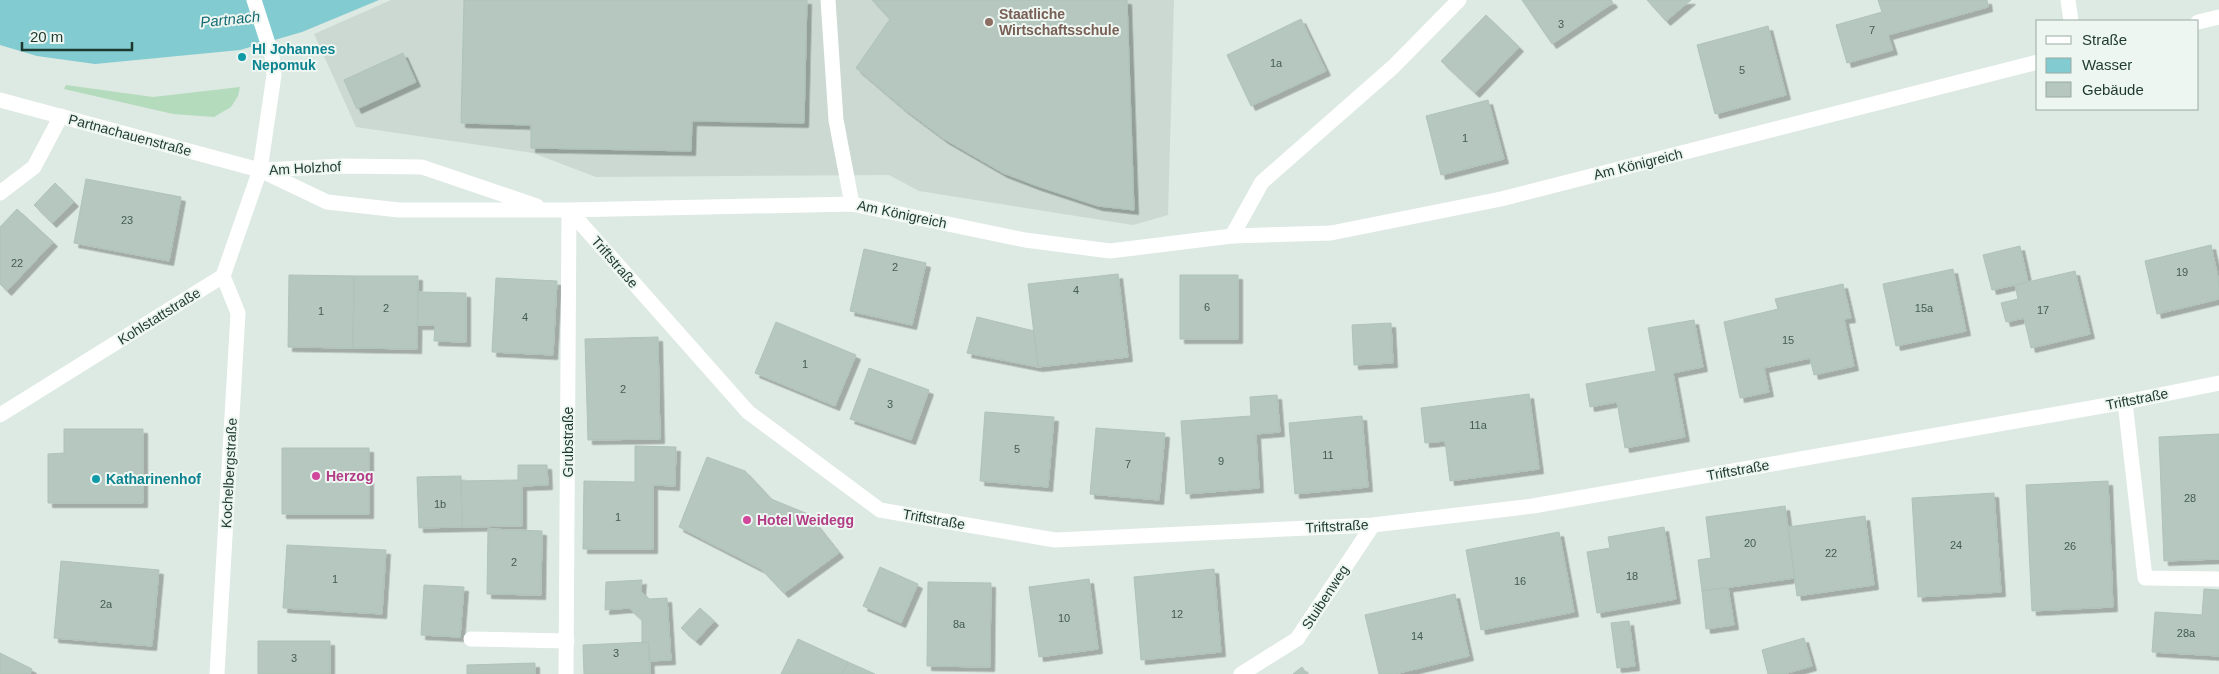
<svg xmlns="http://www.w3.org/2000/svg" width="2219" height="674" viewBox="0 0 2219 674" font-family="Helvetica,sans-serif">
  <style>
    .built { fill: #cbd9d2 }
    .green { fill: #b4dcbc }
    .water { fill: #82cbd1 }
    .building { fill: #b5c7be; stroke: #afc3b9; filter: url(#shadow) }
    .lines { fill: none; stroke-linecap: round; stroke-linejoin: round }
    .service { stroke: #fff; stroke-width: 15 }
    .minor { stroke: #fff; stroke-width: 15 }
    .education-dot { fill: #8d6e63; stroke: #edf6f1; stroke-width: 2 }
    .culture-dot { fill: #0f9aa8; stroke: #edf6f1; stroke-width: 2 }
    .hotel-dot { fill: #d1479c; stroke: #edf6f1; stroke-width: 2 }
    .labels { text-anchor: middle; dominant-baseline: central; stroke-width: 4; stroke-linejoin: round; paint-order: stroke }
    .number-label { font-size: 11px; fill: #445c54 }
    .education-label { font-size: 14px; font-weight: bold; fill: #785e54; stroke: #edf6f1; text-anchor: start }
    .culture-label { font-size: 14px; font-weight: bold; fill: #0d838f; stroke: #edf6f1; text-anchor: start }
    .street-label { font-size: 14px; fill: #1e3930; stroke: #edf6f1 }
    .hotel-label { font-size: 14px; font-weight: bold; fill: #b23c85; stroke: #edf6f1; text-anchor: start }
    .water-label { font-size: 15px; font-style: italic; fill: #186d75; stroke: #edf6f1 }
  </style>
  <defs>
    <filter id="shadow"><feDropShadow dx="4.5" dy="4.5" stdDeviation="0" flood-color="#0004"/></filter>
  </defs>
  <rect width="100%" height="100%" fill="#dde9e3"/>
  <path class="built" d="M 391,0 L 1174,0 L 1168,215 L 1133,225 L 919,191 L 889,175 L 596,177 L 533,153 L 356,127 L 314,34 Z"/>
  <path class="green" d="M 66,85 L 153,97 L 240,87 L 238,96 L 231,107 L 214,117 L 173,114 L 64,89 Z"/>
  <path class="water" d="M 0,0 L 379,0 L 302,32 L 240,50 L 95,64 L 37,56 L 0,45 Z"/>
  <path class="building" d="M 464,0 L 807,0 L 804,123 L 692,121 L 691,151 L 531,148 L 531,125 L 461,123 Z
    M 872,0 L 1127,0 L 1134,210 L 1098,206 L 1037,186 L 1003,173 L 944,139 L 904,109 L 856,68 L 890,19 Z
    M 1522,0 L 1611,0 L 1613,3 L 1552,44 Z
    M 1647,0 L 1691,0 L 1666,21 Z
    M 1878,0 L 1987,0 L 1988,7 L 1888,35 L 1893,50 L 1847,63 L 1836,25 L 1882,12 Z
    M 1486,15 L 1519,47 L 1475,93 L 1441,61 Z
    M 1301,19 L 1326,71 L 1251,106 L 1227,55 Z
    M 1768,26 L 1786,95 L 1715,114 L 1697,45 Z
    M 403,53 L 416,82 L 357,109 L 344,80 Z
    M 1488,100 L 1504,159 L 1441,175 L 1426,116 Z
    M 86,179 L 181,197 L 169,261 L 74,243 Z
    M 55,183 L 74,202 L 52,223 L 34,205 Z
    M 17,209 L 53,242 L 7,291 L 0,284 L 0,227 Z
    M 2211,245 L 2219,282 L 2219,299 L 2157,314 L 2145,261 Z
    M 2020,246 L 2028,282 L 1992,290 L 1983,255 Z
    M 864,249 L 926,263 L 912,325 L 850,311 Z
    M 1953,269 L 1966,331 L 1896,346 L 1883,284 Z
    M 2075,271 L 2090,334 L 2031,348 L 2024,318 L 2006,322 L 2001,303 L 2018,299 L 2015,285 Z
    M 1118,274 L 1128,357 L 1038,367 L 1028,284 Z
    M 289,275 L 354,276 L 353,348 L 288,347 Z
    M 1180,275 L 1238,275 L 1238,339 L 1180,339 Z
    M 354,276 L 418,276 L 417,349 L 353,348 Z
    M 496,278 L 557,281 L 553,355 L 492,352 Z
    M 1843,284 L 1851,318 L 1844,319 L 1854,366 L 1814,375 L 1810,358 L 1764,368 L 1769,392 L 1740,398 L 1724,322 L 1778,309 L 1775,299 Z
    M 418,292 L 466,293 L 466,342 L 434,341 L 435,325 L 418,325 Z
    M 977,317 L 1034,331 L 1038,367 L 967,353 Z
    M 1694,320 L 1703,367 L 1673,373 L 1685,437 L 1625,448 L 1617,402 L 1590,407 L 1586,384 L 1656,371 L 1648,328 Z
    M 776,322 L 856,355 L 835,406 L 755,373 Z
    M 1391,323 L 1393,363 L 1354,365 L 1352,325 Z
    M 658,337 L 660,439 L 588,440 L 585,339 Z
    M 869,368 L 929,390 L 911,440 L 850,419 Z
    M 1529,394 L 1539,469 L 1450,481 L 1445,441 L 1425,443 L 1421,408 Z
    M 1277,395 L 1280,432 L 1256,434 L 1259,488 L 1186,494 L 1181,421 L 1251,416 L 1250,397 Z
    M 985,412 L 1054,417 L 1048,487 L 980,481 Z
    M 1362,416 L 1368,487 L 1295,494 L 1289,423 Z
    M 1096,428 L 1165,433 L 1159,500 L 1090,494 Z
    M 64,429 L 143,429 L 143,503 L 48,503 L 48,454 L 64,453 Z
    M 2219,434 L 2219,559 L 2164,561 L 2159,437 Z
    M 635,446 L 676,447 L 675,486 L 653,485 L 653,549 L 583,549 L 584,481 L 635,482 Z
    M 282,448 L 369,448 L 369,514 L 282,514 Z
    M 707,457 L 745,471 L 771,499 L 808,514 L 839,553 L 784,593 L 761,569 L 679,527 Z
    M 518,465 L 547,465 L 548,485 L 522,486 L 522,526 L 462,527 L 461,481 L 518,480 Z
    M 461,476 L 462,527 L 419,528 L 417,477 Z
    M 2108,481 L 2113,607 L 2032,611 L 2026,485 Z
    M 1994,493 L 2001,592 L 1918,597 L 1912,498 Z
    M 1785,506 L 1795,578 L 1702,591 L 1698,560 L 1711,558 L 1706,517 Z
    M 1865,516 L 1874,585 L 1797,596 L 1788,527 Z
    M 1664,527 L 1676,599 L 1597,613 L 1587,552 L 1610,548 L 1608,537 Z
    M 488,529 L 542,531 L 541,595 L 487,594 Z
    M 1559,532 L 1574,612 L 1481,630 L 1466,550 Z
    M 287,545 L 386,550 L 382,614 L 283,608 Z
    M 61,561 L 159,570 L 152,646 L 54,638 Z
    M 880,567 L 918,584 L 901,623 L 863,606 Z
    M 1214,569 L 1221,652 L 1141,660 L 1134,577 Z
    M 1089,579 L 1098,649 L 1039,657 L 1029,587 Z
    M 642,580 L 641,591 L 649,599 L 667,598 L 671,660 L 649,661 L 649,642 L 642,643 L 642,620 L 629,608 L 605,610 L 606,582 Z
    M 928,582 L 991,583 L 990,667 L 927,666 Z
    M 424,585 L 464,587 L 460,637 L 421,635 Z
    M 1728,587 L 1734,625 L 1706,629 L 1702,591 Z
    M 2204,589 L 2219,590 L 2219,656 L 2152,652 L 2155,612 L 2202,615 Z
    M 1455,594 L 1469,656 L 1395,674 L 1379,674 L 1365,615 Z
    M 700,608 L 714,621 L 696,641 L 681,628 Z
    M 1629,621 L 1635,666 L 1617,668 L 1611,623 Z
    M 1804,638 L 1812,666 L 1784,674 L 1768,674 L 1762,650 Z
    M 798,639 L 848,662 L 842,674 L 781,674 Z
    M 258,641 L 330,641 L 330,674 L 258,674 Z
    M 649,642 L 650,674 L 584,674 L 583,645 Z
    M 0,653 L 32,669 L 30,674 L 0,674 Z
    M 848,662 L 875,674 L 842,674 Z
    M 535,663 L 535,674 L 467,674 L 467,665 Z
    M 1302,667 L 1307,674 L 1293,674 Z"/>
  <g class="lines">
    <path class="service" d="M 828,0 L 836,120 L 852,204
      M 2068,0 L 2071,21
      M 0,193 L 34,167 L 61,116
      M 1232,236 L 1262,182 L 1393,67 L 1459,0
      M 2125,402 L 2145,578 L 2219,579
      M 471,639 L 567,641"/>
    <path class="minor" d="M 2198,22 L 2219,17
      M 0,100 L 260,170 L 327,202 L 399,210 L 569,210 L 852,204 L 1025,240 L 1110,251 L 1232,236 L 1331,233 L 1501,199 L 2038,62
      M 262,170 L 343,166 L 422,167 L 537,206
      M 569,210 L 748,412 L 880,510 L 1055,540 L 1373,525 L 1533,506 L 2125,402 L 2219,383
      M 0,415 L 223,276 L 260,170 L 274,75 L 272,56 L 254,0
      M 217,674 L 238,313 L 223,276
      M 566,674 L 569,210
      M 1241,674 L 1297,639 L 1373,525"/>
  </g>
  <circle class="education-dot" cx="989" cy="22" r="5"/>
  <g class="culture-dot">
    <circle cx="242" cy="57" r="5"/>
    <circle cx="96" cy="479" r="5"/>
  </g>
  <g class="hotel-dot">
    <circle cx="316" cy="476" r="5"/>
    <circle cx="747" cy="520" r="5"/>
  </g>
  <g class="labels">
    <g class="number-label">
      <text x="1561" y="24">3</text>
      <text x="1872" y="30">7</text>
      <text x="1276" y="63">1a</text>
      <text x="1742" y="70">5</text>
      <text x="1465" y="138">1</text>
      <text x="127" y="220">23</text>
      <text x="17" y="263">22</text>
      <text x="895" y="267">2</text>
      <text x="2182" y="272">19</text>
      <text x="1076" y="290">4</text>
      <text x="1207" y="307">6</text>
      <text x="386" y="308">2</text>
      <text x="1924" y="308">15a</text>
      <text x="2043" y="310">17</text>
      <text x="321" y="311">1</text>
      <text x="525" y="317">4</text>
      <text x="1788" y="340">15</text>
      <text x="805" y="364">1</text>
      <text x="623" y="389">2</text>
      <text x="890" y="404">3</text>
      <text x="1478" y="425">11a</text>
      <text x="1017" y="449">5</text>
      <text x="1328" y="455">11</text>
      <text x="1221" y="461">9</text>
      <text x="1128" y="464">7</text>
      <text x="2190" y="498">28</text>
      <text x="440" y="504">1b</text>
      <text x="618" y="517">1</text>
      <text x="1750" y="543">20</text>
      <text x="1956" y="545">24</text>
      <text x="2070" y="546">26</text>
      <text x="1831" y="553">22</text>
      <text x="514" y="562">2</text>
      <text x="1632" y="576">18</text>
      <text x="335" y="579">1</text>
      <text x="1520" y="581">16</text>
      <text x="106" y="604">2a</text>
      <text x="1177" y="614">12</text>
      <text x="1064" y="618">10</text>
      <text x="959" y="624">8a</text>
      <text x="2186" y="633">28a</text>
      <text x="1417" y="636">14</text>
      <text x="616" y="653">3</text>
      <text x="294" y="658">3</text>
    </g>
    <g class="education-label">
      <text x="999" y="14">Staatliche<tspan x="999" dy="16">Wirtschaftsschule</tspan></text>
    </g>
    <g class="culture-label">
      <text x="252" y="49">Hl Johannes<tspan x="252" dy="16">Nepomuk</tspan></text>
      <text x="106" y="479">Katharinenhof</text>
    </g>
    <g class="street-label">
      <text transform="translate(130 135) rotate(15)">Partnachauenstraße</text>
      <text transform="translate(1638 164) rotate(-14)">Am Königreich</text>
      <text transform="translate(305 168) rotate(-3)">Am Holzhof</text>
      <text transform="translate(902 214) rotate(12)">Am Königreich</text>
      <text transform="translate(615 262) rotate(49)">Triftstraße</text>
      <text transform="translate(159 316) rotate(-32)">Kohlstattstraße</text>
      <text transform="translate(2137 399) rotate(-11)">Triftstraße</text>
      <text transform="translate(568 442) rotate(-90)">Grubstraße</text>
      <text transform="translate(1738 470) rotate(-10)">Triftstraße</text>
      <text transform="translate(229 473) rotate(-87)">Kochelbergstraße</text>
      <text transform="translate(934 519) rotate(10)">Triftstraße</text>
      <text transform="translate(1337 526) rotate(-3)">Triftstraße</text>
      <text transform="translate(1325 597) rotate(-57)">Stuibenweg</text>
    </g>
    <g class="hotel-label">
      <text x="326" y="476">Herzog</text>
      <text x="757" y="520">Hotel Weidegg</text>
    </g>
    <g class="water-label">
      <text transform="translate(230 19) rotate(-6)">Partnach</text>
    </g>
  </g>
  <rect x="2036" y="20" width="162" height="90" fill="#edf6f1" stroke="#9aaaa4"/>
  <rect x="2046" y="36" width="25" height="8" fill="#ffffff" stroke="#9aaaa4"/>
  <text x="2082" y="45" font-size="15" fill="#1e3930">Straße</text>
  <rect x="2046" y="58" width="25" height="15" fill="#82cbd1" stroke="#9aaaa4"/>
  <text x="2082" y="70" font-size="15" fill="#1e3930">Wasser</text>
  <rect x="2046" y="82" width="25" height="15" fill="#b5c7be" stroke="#9aaaa4"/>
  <text x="2082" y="95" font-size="15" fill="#1e3930">Gebäude</text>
  <path d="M22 42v8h110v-8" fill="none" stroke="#1e3930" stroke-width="2.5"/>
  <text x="30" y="42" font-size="15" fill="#1e3930" stroke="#edf6f1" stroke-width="4" paint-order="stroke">20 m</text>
</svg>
